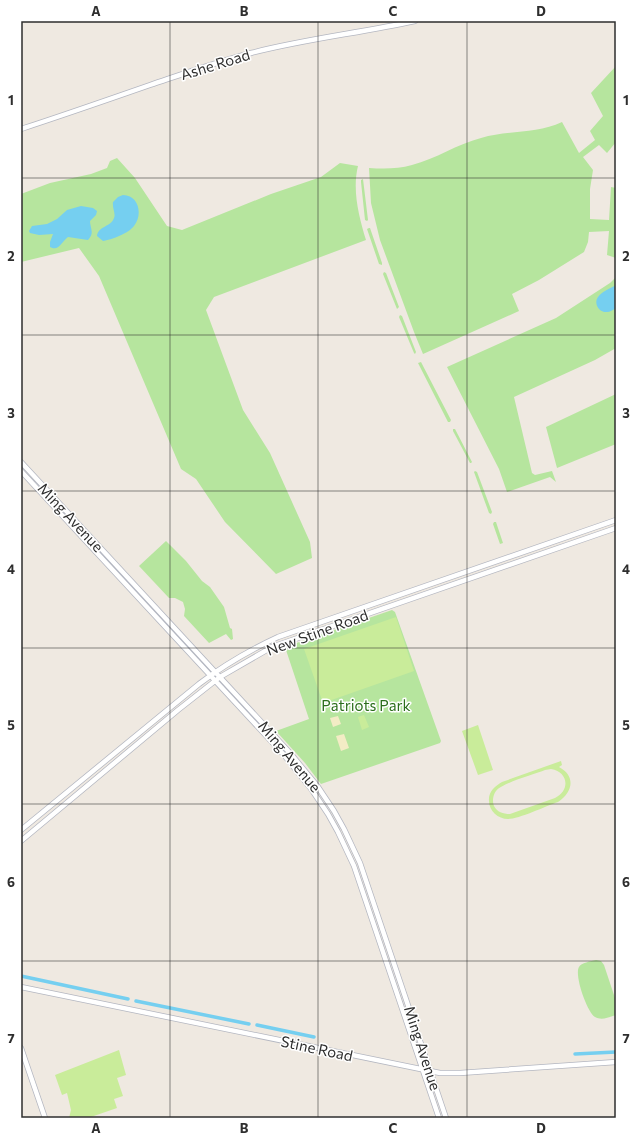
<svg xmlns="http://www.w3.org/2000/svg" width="637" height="1139" viewBox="0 0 637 1139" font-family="Commissioner,sans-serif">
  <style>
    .green { fill: #b6e59e }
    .sand { fill: #f3ecc5 }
    .pitch { fill: #c9ec9a; fill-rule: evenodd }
    .water { fill: #75cff0 }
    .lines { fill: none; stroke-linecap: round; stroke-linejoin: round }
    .canal { stroke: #75cff0; stroke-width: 3.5 }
    .secondary-casing { stroke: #b4b7c1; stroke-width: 6 }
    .secondary { stroke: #fff; stroke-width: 4.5 }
    .grid { fill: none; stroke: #2e2e2e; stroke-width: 1; stroke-opacity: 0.55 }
    .labels { text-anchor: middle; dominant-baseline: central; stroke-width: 3; stroke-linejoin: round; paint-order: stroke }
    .street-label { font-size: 15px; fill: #2e2e2e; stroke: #fff }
    .park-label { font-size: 15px; fill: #2c6e1b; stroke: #fff }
    .neatline { fill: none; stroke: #2e2e2e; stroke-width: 1.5 }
    .grid-label { font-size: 13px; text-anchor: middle; font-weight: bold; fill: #2e2e2e }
  </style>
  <rect width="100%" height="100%" fill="#efe9e1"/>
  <path class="green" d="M 616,66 L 616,142 L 607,153 L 599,145 L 583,157 L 593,170 L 590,189 L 590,219 L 609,220 L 611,187 L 616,188 L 616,258 L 607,255 L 609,231 L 589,232 L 588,242 L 584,252 L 539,280 L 512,294 L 519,311 L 423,354 L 414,332 L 380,240 L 371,203 L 369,168 C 384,169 398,169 412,165 C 436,159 457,144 481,138 C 508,130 537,134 562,122 L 579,153 L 595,140 L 590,131 L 603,116 L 591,93 Z
    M 117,158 L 135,178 L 167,226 L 182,230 L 271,194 L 321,177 L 340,163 L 358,166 C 352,190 359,217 366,240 L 214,297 L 206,310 L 243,410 L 270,453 L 310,542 L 312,558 L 276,574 L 225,522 L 196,479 L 181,469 L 99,276 L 79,248 L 21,262 L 21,194 L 50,183 L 91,174 L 107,168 L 110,161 Z
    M 363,179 L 368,220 L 367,221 L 365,220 L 361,182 L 361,180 Z
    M 369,228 L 370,228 L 382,263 L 382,265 L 379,264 L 367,229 Z
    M 384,272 L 386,273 L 399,307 L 397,309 L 383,274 Z
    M 616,277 L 616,348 L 595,360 L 514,397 L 532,473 L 535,475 L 552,471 L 556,482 L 550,477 L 507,492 L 499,469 L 447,367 L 556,318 L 610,283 Z
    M 400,315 L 402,316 L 416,352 L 415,354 L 414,353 L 399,317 Z
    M 421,362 L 451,420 L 450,422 L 448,422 L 418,363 Z
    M 616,394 L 616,444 L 557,468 L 546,427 Z
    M 453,429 L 455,429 L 472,462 L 471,463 L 470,463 L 453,431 Z
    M 475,471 L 477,472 L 492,512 L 491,514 L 489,513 L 474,472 Z
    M 494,522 L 496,522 L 503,543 L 500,544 L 493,524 Z
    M 166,541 L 186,561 L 202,581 L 210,587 L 224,607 L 230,628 L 232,629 L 233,639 L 231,640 L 226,634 L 209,643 L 184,616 L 185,609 L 183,602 L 175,598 L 169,598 L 139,566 Z
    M 392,610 L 395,612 L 441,741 L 440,743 L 321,784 L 305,763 L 276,731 L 309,719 L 285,647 Z
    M 596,960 L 601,961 L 604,965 L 616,1001 L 616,1015 C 609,1017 602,1021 595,1017 C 587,1012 574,975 579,967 C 581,963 591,961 596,960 Z"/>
  <path class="sand" d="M 338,716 L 341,724 L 333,727 L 330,718 Z
    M 344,734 L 349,748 L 341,751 L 336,736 Z"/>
  <path class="pitch" d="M 396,617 L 414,671 L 323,703 L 304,649 Z
    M 364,715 L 369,727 L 362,730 L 358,717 Z
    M 478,725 L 493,770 L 478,775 L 462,731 Z
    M 561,761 L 562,765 L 559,767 C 576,776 573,792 558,802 C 546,806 519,819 508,819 C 498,819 489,811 489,801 C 488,792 495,786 502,782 ZM 551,769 C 569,772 570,791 555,798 L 510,814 C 503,814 497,812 494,806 C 492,801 493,795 496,791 C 502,783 535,774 545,770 Z
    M 119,1050 L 126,1075 L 117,1078 L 123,1096 L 114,1099 L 117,1108 L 88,1118 L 69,1118 L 71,1110 L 67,1093 L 62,1095 L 55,1075 Z"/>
  <path class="water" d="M 123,195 C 139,195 143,215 134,226 C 129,233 111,240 103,241 L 97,236 C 98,226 111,227 114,218 C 116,214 112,208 113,202 L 118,197 Z
    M 81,206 L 93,208 L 97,211 L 96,215 L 90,221 C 90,228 95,233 88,240 L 68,237 C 62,241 59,252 50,247 L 50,242 L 53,234 L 39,235 L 30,233 L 29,231 L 32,226 L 47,224 L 57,219 L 67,210 Z
    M 616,285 L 616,308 C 613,310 610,312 607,312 C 600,313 593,304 598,297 C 601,292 611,288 616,285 Z"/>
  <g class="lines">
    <path class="canal" d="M 21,976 L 128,999
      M 136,1001 L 249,1024
      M 257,1025 L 314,1037
      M 575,1054 L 616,1052"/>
    <g class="secondary-casing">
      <path id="secondary" d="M 21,129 C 64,115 107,100 150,85 C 183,74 217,62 251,53 C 305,39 360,33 415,21
        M 21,462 L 290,753 L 318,787 L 334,811 L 344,829 L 360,863 L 446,1118
        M 21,471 L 284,755 L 312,790 L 328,814 L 338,832 L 354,866 L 439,1118
        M 21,830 L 199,684 C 224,665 250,650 278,637 L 616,520
        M 21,841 L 178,710 L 220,677 L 272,647 L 616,528
        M 21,987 L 440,1073 L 460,1073 L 616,1062
        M 21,1048 L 45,1118"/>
    </g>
    <use href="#secondary" class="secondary"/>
  </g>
  <path class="grid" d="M 170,21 L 170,1118M 318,21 L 318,1118M 467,21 L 467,1118M 21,178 L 616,178M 21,335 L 616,335M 21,491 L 616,491M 21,648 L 616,648M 21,804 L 616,804M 21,961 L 616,961"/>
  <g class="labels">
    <g class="street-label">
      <text transform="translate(215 64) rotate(-17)">Ashe Road</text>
      <text transform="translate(71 517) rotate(47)">Ming Avenue</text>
      <text transform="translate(317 632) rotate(-20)">New Stine Road</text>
      <text transform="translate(290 756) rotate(50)">Ming Avenue</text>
      <text transform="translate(317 1048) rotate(12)">Stine Road</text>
      <text transform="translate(423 1048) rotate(72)">Ming Avenue</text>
    </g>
    <g class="park-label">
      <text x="366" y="705">Patriots Park</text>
    </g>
  </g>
  <rect width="637" height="1139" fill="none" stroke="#ffffff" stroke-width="44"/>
  <rect x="22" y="22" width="593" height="1095" class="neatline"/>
  <g class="grid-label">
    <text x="96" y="16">A</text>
    <text x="244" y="16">B</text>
    <text x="393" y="16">C</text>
    <text x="541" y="16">D</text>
    <text x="11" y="105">1</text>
    <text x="626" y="105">1</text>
    <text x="11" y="261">2</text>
    <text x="626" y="261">2</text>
    <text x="11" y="418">3</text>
    <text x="626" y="418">3</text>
    <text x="11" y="574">4</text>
    <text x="626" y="574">4</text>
    <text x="11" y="730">5</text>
    <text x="626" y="730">5</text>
    <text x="11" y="887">6</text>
    <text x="626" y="887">6</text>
    <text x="11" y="1043">7</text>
    <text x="626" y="1043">7</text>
    <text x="96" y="1133">A</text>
    <text x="244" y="1133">B</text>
    <text x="393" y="1133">C</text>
    <text x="541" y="1133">D</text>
  </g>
</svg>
